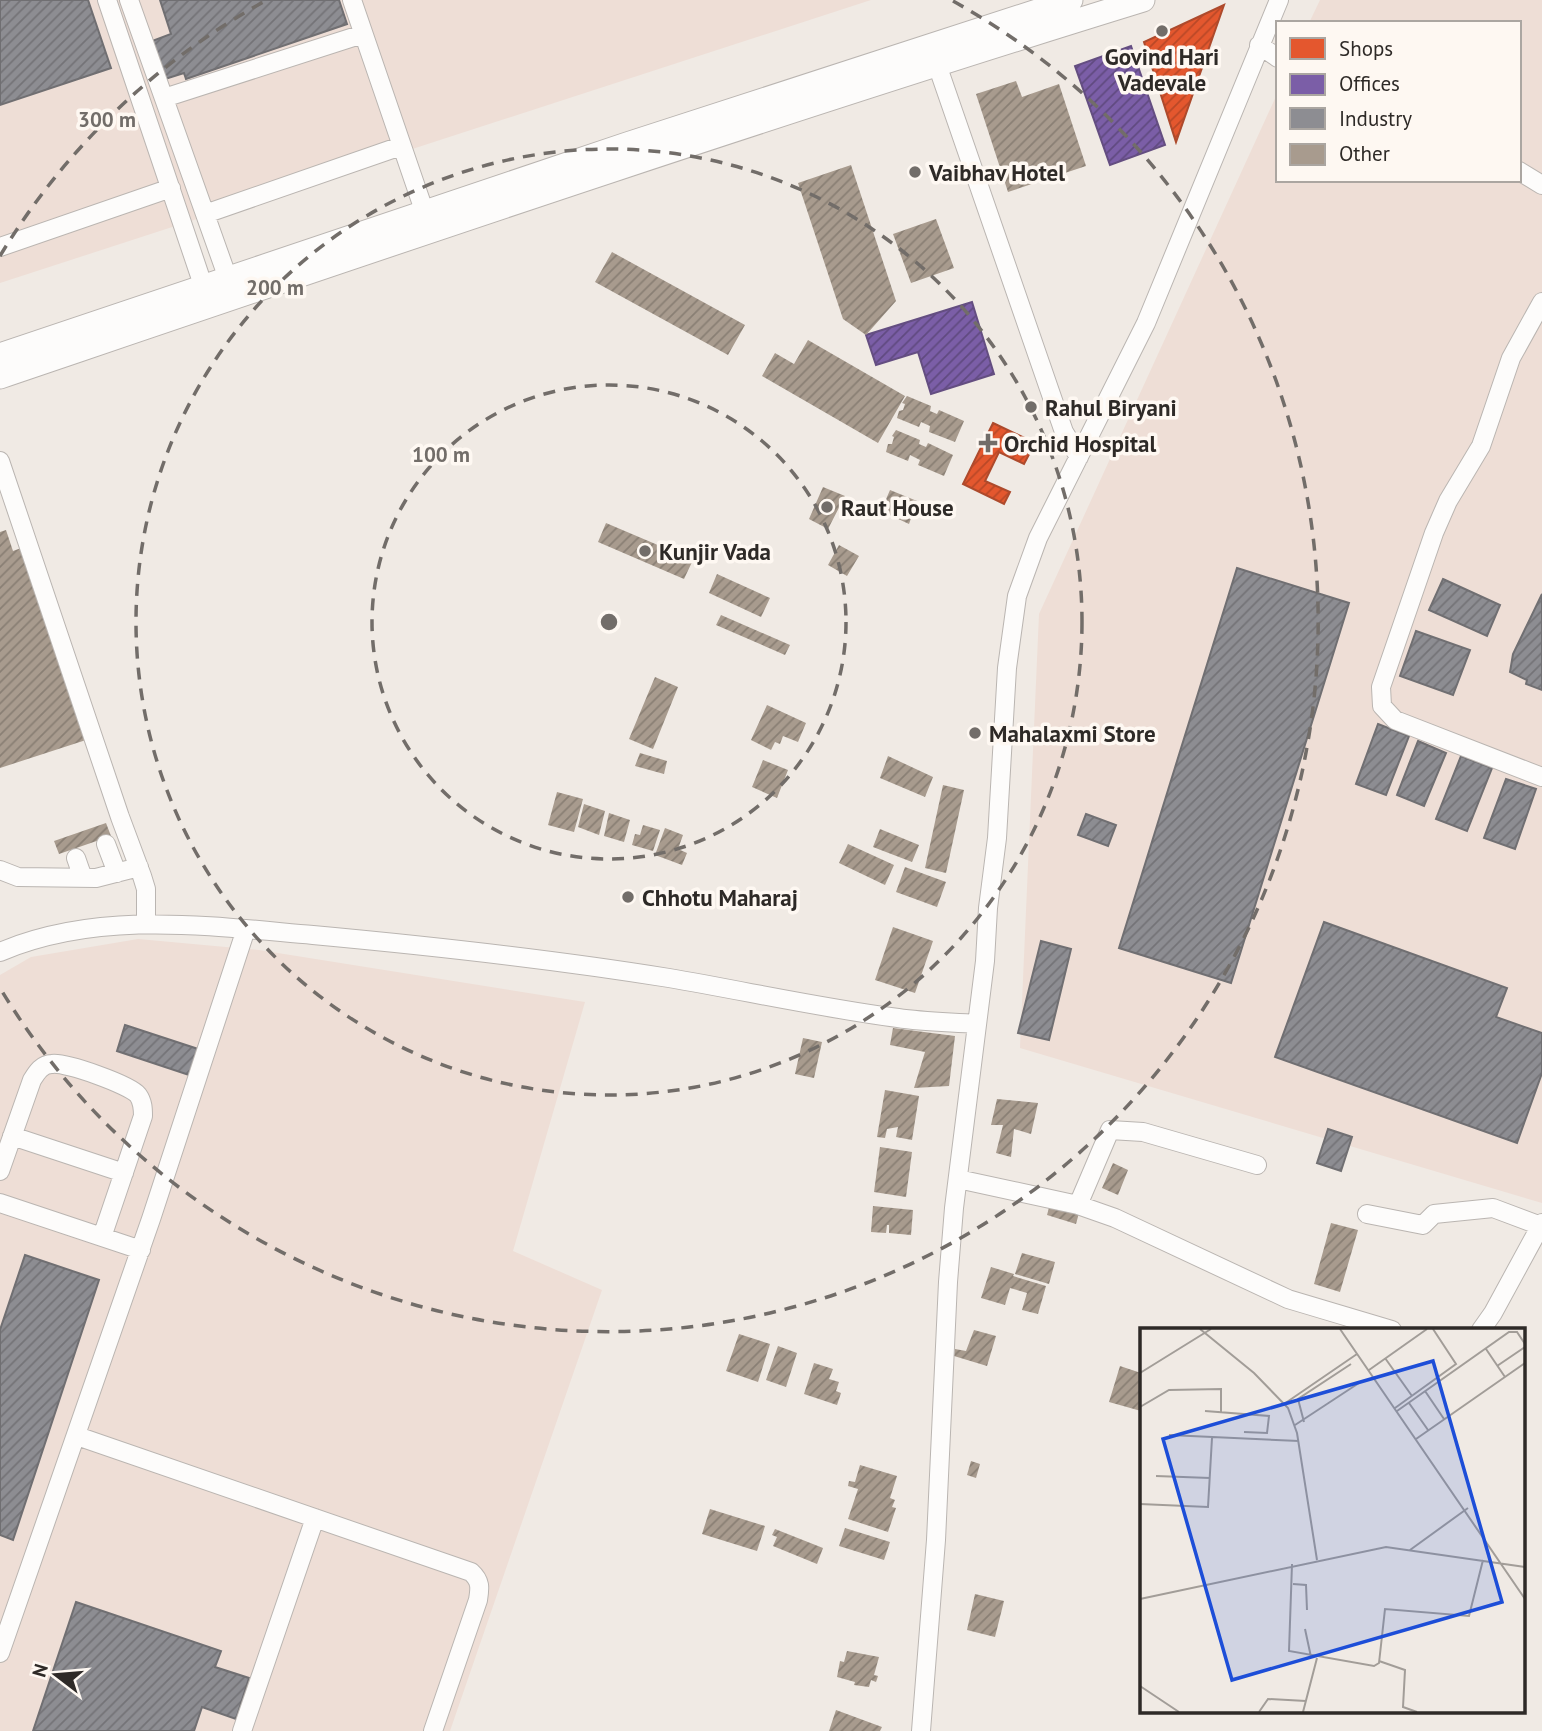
<svg xmlns="http://www.w3.org/2000/svg" width="1542" height="1731" viewBox="0 0 1542 1731" font-family="'PT Sans',sans-serif">
  <style>
    .industrial { fill: #eeded6 }
    .shops { fill: url(#shops-hatch); stroke: #ad4a2c; stroke-width: 2 }
    .offices { fill: url(#offices-hatch); stroke: #644e81; stroke-width: 2 }
    .industry { fill: url(#industry-hatch); stroke: #706f72; stroke-width: 2 }
    .building { fill: url(#building-hatch) }
    .lines { fill: none; stroke-linecap: round; stroke-linejoin: round }
    .minor-casing { stroke: #bab5b1; stroke-width: 20 }
    .major-casing { stroke: #bab5b1; stroke-width: 25 }
    .minor { stroke: #fdfcfb; stroke-width: 18 }
    .major { stroke: #fdfcfb; stroke-width: 23 }
    .ring { fill: none; stroke: #726d69; stroke-width: 3.5; stroke-dasharray: 12 9 }
    .poi-dot { fill: #726d69; stroke: #fef8f2; stroke-width: 2.5 }
    .labels { text-anchor: middle; dominant-baseline: central; stroke-width: 7; stroke-linejoin: round; paint-order: stroke }
    .poi-label { font-size: 23px; font-weight: bold; fill: #2e2a27; stroke: #fef8f2; text-anchor: start }
    .inset-road { fill: none; stroke: #a29d98; stroke-width: 2 }
    .view { fill: #1d4ed8; fill-opacity: 0.15; stroke: #1d4ed8; stroke-width: 3.5 }
    .inset-edge { fill: none; stroke: #2e2a27; stroke-width: 3.5 }
    .centre { fill: #726d69; stroke: #fef8f2; stroke-width: 3.5 }
    .ring-label { font-size: 21px; text-anchor: middle; font-weight: bold; fill: #726d69; stroke: #fef8f2; stroke-width: 7; stroke-linejoin: round; paint-order: stroke }
  </style>
  <defs>
    <pattern id="shops-hatch" width="6" height="6" patternUnits="userSpaceOnUse" patternTransform="scale(1.75)"><rect width="6" height="6" fill="#e4572e"/><path d="M-1 1l2-2M0 6l6-6M5 7l2-2" fill="none" stroke="#b94827"/></pattern>
    <pattern id="offices-hatch" width="6" height="6" patternUnits="userSpaceOnUse" patternTransform="scale(1.75)"><rect width="6" height="6" fill="#7b5ea7"/><path d="M-1 1l2-2M0 6l6-6M5 7l2-2" fill="none" stroke="#604a80"/></pattern>
    <pattern id="industry-hatch" width="6" height="6" patternUnits="userSpaceOnUse" patternTransform="scale(1.75)"><rect width="6" height="6" fill="#8d8d92"/><path d="M-1 1l2-2M0 6l6-6M5 7l2-2" fill="none" stroke="#747377"/></pattern>
    <pattern id="building-hatch" width="6" height="6" patternUnits="userSpaceOnUse" patternTransform="scale(1.75)"><rect width="6" height="6" fill="#a89b8e"/><path d="M-1 1l2-2M0 6l6-6M5 7l2-2" fill="none" stroke="#897f74"/></pattern>
  </defs>
  <rect width="100%" height="100%" fill="#f0eae4"/>
  <path class="industrial" d="M 0,0 L 871,0 L 0,283 Z
    M 1320,0 L 1542,0 L 1542,1203 L 1020,1048 L 1039,614 L 1278,92 L 1278,180 L 1519,180 L 1519,23 L 1309,23 Z
    M 138,939 L 259,950 L 585,1002 L 513,1251 L 602,1290 L 450,1731 L 0,1731 L 0,975 L 31,957 Z"/>
  <path class="shops" d="M 1224,5 L 1176,142 L 1144,42 Z
    M 993,423 L 1035,443 L 1024,464 L 999,452 L 985,481 L 1010,492 L 1004,504 L 963,484 Z"/>
  <path class="offices" d="M 1131,46 L 1165,145 L 1110,165 L 1075,66 Z
    M 972,302 L 994,374 L 931,394 L 918,352 L 876,365 L 866,335 Z"/>
  <path class="industry" d="M 0,0 L 88,0 L 111,68 L 0,105 Z
    M 160,0 L 339,0 L 347,24 L 186,79 L 184,73 L 165,79 L 152,41 L 171,34 Z
    M 1237,568 L 1349,603 L 1231,983 L 1119,948 Z
    M 1443,579 L 1500,605 L 1487,636 L 1429,610 Z
    M 1542,594 L 1542,690 L 1526,684 L 1527,680 L 1510,672 L 1513,654 Z
    M 1416,631 L 1470,650 L 1453,695 L 1400,676 Z
    M 1378,724 L 1409,736 L 1386,795 L 1356,784 Z
    M 1418,741 L 1446,753 L 1424,806 L 1397,795 Z
    M 1461,756 L 1492,768 L 1467,831 L 1436,819 Z
    M 1506,779 L 1536,789 L 1515,849 L 1484,838 Z
    M 1086,814 L 1116,825 L 1108,846 L 1078,835 Z
    M 1324,922 L 1507,988 L 1496,1017 L 1542,1033 L 1542,1073 L 1517,1143 L 1275,1057 Z
    M 1041,941 L 1071,949 L 1049,1040 L 1018,1033 Z
    M 125,1025 L 198,1049 L 189,1075 L 117,1051 Z
    M 1328,1129 L 1352,1137 L 1341,1171 L 1317,1163 Z
    M 25,1255 L 99,1280 L 13,1540 L 0,1535 L 0,1330 Z
    M 76,1602 L 221,1651 L 215,1667 L 249,1678 L 236,1719 L 202,1707 L 194,1731 L 33,1731 Z"/>
  <path class="building" d="M 1016,81 L 1022,97 L 1059,84 L 1086,166 L 1008,192 L 976,94 Z
    M 851,165 L 896,301 L 866,335 L 843,319 L 798,183 Z
    M 936,219 L 954,268 L 911,283 L 893,234 Z
    M 612,252 L 745,325 L 728,355 L 595,282 Z
    M 808,340 L 905,396 L 878,443 L 762,376 L 775,353 L 794,364 Z
    M 907,396 L 931,406 L 930,411 L 937,414 L 939,410 L 964,421 L 955,442 L 929,432 L 930,426 L 921,422 L 919,427 L 897,418 L 899,411 L 903,410 L 905,404 L 902,403 Z
    M 896,430 L 920,440 L 919,444 L 926,447 L 928,443 L 953,455 L 944,476 L 918,465 L 920,460 L 910,455 L 908,461 L 886,452 L 888,444 L 892,444 L 894,437 L 892,436 Z
    M 823,487 L 845,496 L 828,529 L 809,519 Z
    M 890,490 L 917,501 L 909,524 L 881,511 Z
    M 606,523 L 693,560 L 684,579 L 598,542 Z
    M 6,530 L 13,551 L 24,547 L 86,740 L 0,768 L 0,532 Z
    M 839,545 L 859,556 L 847,576 L 828,565 Z
    M 717,574 L 770,598 L 761,617 L 709,593 Z
    M 721,615 L 790,645 L 785,655 L 716,625 Z
    M 655,677 L 678,687 L 653,749 L 629,739 Z
    M 767,705 L 806,723 L 798,742 L 783,736 L 780,744 L 775,742 L 771,750 L 751,740 Z
    M 640,753 L 667,761 L 664,774 L 635,766 Z
    M 888,756 L 933,777 L 925,797 L 880,778 Z
    M 763,760 L 788,770 L 777,798 L 752,787 Z
    M 943,785 L 964,790 L 946,873 L 925,868 Z
    M 557,792 L 583,799 L 574,832 L 548,825 Z
    M 584,804 L 605,811 L 599,835 L 578,827 Z
    M 609,813 L 630,820 L 624,842 L 604,836 Z
    M 106,823 L 111,836 L 59,854 L 54,841 Z
    M 643,825 L 660,830 L 653,851 L 632,845 L 635,834 L 640,835 Z
    M 665,828 L 683,835 L 678,849 L 687,853 L 682,865 L 655,855 Z
    M 880,829 L 919,845 L 912,862 L 873,847 Z
    M 848,844 L 894,865 L 885,885 L 839,863 Z
    M 905,867 L 946,882 L 937,907 L 896,892 Z
    M 893,927 L 933,941 L 915,993 L 875,980 Z
    M 893,1028 L 955,1036 L 949,1086 L 914,1088 L 925,1052 L 890,1045 Z
    M 803,1038 L 822,1042 L 814,1078 L 795,1074 Z
    M 885,1090 L 919,1096 L 912,1140 L 896,1137 L 898,1127 L 887,1129 L 885,1138 L 877,1137 Z
    M 997,1099 L 1038,1103 L 1031,1134 L 1014,1129 L 1011,1157 L 996,1153 L 1003,1125 L 991,1125 Z
    M 880,1147 L 912,1152 L 906,1197 L 874,1192 Z
    M 1113,1163 L 1128,1170 L 1118,1195 L 1102,1188 Z
    M 1050,1204 L 1079,1213 L 1076,1224 L 1047,1215 Z
    M 873,1206 L 913,1210 L 911,1235 L 889,1233 L 889,1225 L 887,1225 L 886,1233 L 871,1232 Z
    M 1331,1223 L 1358,1230 L 1340,1292 L 1314,1284 Z
    M 1022,1253 L 1055,1262 L 1049,1284 L 1015,1274 Z
    M 991,1267 L 1014,1274 L 1013,1276 L 1046,1286 L 1038,1314 L 1022,1310 L 1027,1293 L 1010,1288 L 1005,1305 L 981,1298 Z
    M 974,1330 L 996,1336 L 987,1366 L 954,1356 L 955,1349 L 966,1351 Z
    M 739,1334 L 770,1344 L 758,1382 L 726,1371 Z
    M 778,1346 L 797,1353 L 786,1387 L 766,1380 Z
    M 814,1363 L 833,1369 L 829,1379 L 839,1382 L 836,1391 L 841,1393 L 837,1405 L 804,1394 Z
    M 1120,1366 L 1141,1373 L 1141,1411 L 1109,1402 Z
    M 971,1461 L 980,1464 L 976,1478 L 967,1475 Z
    M 860,1465 L 897,1476 L 890,1498 L 895,1500 L 892,1507 L 896,1508 L 888,1532 L 848,1519 L 858,1489 L 848,1486 L 849,1481 L 855,1482 Z
    M 710,1509 L 765,1526 L 757,1551 L 702,1534 Z
    M 845,1528 L 890,1542 L 884,1560 L 839,1546 Z
    M 775,1529 L 823,1548 L 817,1564 L 773,1546 L 777,1537 L 772,1535 Z
    M 975,1594 L 1004,1601 L 995,1637 L 967,1630 Z
    M 847,1651 L 879,1657 L 874,1675 L 878,1676 L 876,1682 L 871,1680 L 869,1687 L 854,1685 L 855,1682 L 837,1677 L 840,1661 L 844,1662 Z
    M 836,1710 L 882,1727 L 880,1731 L 829,1731 Z"/>
  <g class="lines">
    <g class="minor-casing">
      <path id="minor" d="M 107,0 L 207,297
        M 129,0 L 232,290
        M 352,0 L 428,222
        M 1259,45 L 1278,58
        M 933,53 L 1064,432 L 1079,457
        M 164,98 L 363,34
        M 1519,171 L 1542,185
        M 205,214 L 401,146
        M 0,247 L 171,188
        M 1542,302 L 1511,358 L 1481,446 L 1448,501 L 1434,533 L 1381,687 L 1382,706 L 1395,720 L 1542,777
        M 0,461 L 120,817 L 142,876 L 146,889 L 146,924
        M 106,844 L 117,873
        M 76,858 L 83,878
        M 0,870 L 18,877 L 96,878 L 139,867
        M 0,952 C 99,910 209,926 313,935 C 432,946 551,959 669,978 C 745,991 821,1008 898,1018 C 924,1022 951,1022 977,1024
        M 12,1136 L 124,1173
        M 0,1171 L 32,1080 C 37,1072 42,1064 52,1064 C 66,1062 130,1085 138,1095 C 143,1102 143,1109 143,1116 L 102,1237
        M 958,1179 L 1078,1205 L 1115,1218 L 1288,1299 L 1392,1330
        M 0,1203 L 141,1250
        M 1078,1205 L 1110,1130 L 1143,1132 L 1257,1165
        M 1367,1214 L 1423,1225 L 1434,1214 L 1493,1208 L 1541,1226
        M 1481,1330 L 1493,1313 L 1542,1223
        M 77,1436 L 471,1572 C 481,1581 480,1588 478,1600 L 433,1731
        M 0,1653 L 151,1219 L 246,929
        M 242,1731 L 315,1518
        M 921,1731 L 936,1540 L 948,1282 L 954,1208 L 985,961 L 988,908 L 997,838 L 1007,668 L 1017,596 L 1038,538 L 1146,323 L 1279,0"/>
    </g>
    <g class="major-casing">
      <path id="major" d="M 0,355 L 627,144 L 1071,0
        M 0,377 C 380,248 760,118 1143,0"/>
    </g>
    <use href="#minor" class="minor"/>
    <use href="#major" class="major"/>
  </g>
  <g class="ring">
    <circle cx="609" cy="622" r="237"/>
    <circle cx="609" cy="622" r="473"/>
    <path d="M0 256A710 710 0 0 1 265 1M953 1A710 710 0 1 1 0 988"/>
  </g>
  <g class="poi-dot">
    <circle cx="1162" cy="31" r="7"/>
    <circle cx="915" cy="172" r="7"/>
    <circle cx="1031" cy="407" r="7"/>
    <path d="M984.5 432.5h7v7h7v7h-7v7h-7v-7h-7v-7h7z"/>
    <circle cx="827" cy="507" r="7"/>
    <circle cx="645" cy="551" r="7"/>
    <circle cx="975" cy="733" r="7"/>
    <circle cx="628" cy="897" r="7"/>
  </g>
  <g class="labels">
    <g class="poi-label">
      <text x="1162" y="56" text-anchor="middle">Govind Hari<tspan x="1162" dy="26">Vadevale</tspan></text>
      <text x="929" y="172">Vaibhav Hotel</text>
      <text x="1045" y="407">Rahul Biryani</text>
      <text x="1004" y="443">Orchid Hospital</text>
      <text x="841" y="507">Raut House</text>
      <text x="659" y="551">Kunjir Vada</text>
      <text x="989" y="733">Mahalaxmi Store</text>
      <text x="642" y="897">Chhotu Maharaj</text>
    </g>
  </g>
  <g transform="translate(1140 1328)">
    <rect width="385" height="385" fill="#f0eae4"/>
    <path class="inset-road" d="M 60,1 L 114,45 L 148,80 L 157,105 L 177,232M 200,1 L 385,271M 346,21 L 365,49M 245,30 L 272,68M 357,38 L 385,19M 229,42 L 287,1M 0,45 L 71,1M 285,63 L 304,91M 269,75 L 288,102M 144,76 L 217,26M 0,79 L 29,62 L 81,61 L 81,84M 255,80 L 316,36 L 293,1M 65,83 L 129,88 L 127,105 L 104,104M 257,83 L 369,4 L 377,4 L 385,16M 164,94 L 158,71 L 211,36M 155,97 L 222,53M 29,107 L 159,113M 276,111 L 385,35M 16,148 L 70,150M 0,176 L 68,179 L 72,110M 270,222 L 328,180M 152,236 L 149,323 L 234,338 L 239,335 L 245,281 L 329,288 L 343,232M 153,256 L 166,257 L 167,282M 0,271 L 246,219 L 385,239M 165,301 L 171,329M 239,333 L 265,342 L 263,379 L 277,384M 0,358 L 39,384M 119,384 L 128,371 L 166,373M 163,384 L 177,330"/>
    <path class="view" d="M 293,33 L 362,274 L 92,352 L 23,111 Z"/>
    <rect width="385" height="385" class="inset-edge"/>
  </g>
  <circle cx="609" cy="622" r="10" class="centre"/>
  <g class="ring-label">
    <text x="107" y="127">300 m</text>
    <text x="275" y="295">200 m</text>
    <text x="441" y="462">100 m</text>
  </g>
  <rect x="1276" y="21" width="245" height="161" fill="#fef8f2" stroke="#aba6a1" stroke-width="2"/>
  <rect x="1290" y="38" width="35" height="21" fill="#e4572e" stroke="#aba6a1" stroke-width="2"/>
  <text x="1339" y="56" font-size="21" fill="#2e2a27">Shops</text>
  <rect x="1290" y="74" width="35" height="21" fill="#7b5ea7" stroke="#aba6a1" stroke-width="2"/>
  <text x="1339" y="91" font-size="21" fill="#2e2a27">Offices</text>
  <rect x="1290" y="108" width="35" height="21" fill="#8d8d92" stroke="#aba6a1" stroke-width="2"/>
  <text x="1339" y="126" font-size="21" fill="#2e2a27">Industry</text>
  <rect x="1290" y="144" width="35" height="21" fill="#a89b8e" stroke="#aba6a1" stroke-width="2"/>
  <text x="1339" y="161" font-size="21" fill="#2e2a27">Other</text>
  <g transform="translate(56 1675) rotate(286)" stroke="#fef8f2" stroke-width="5" paint-order="stroke">
  <path d="M0-5L12 26L0 18L-12 26Z" fill="#2e2a27"/>
  <text y="-10" font-size="19" font-weight="bold" text-anchor="middle" fill="#2e2a27">N</text>
  </g>
</svg>
